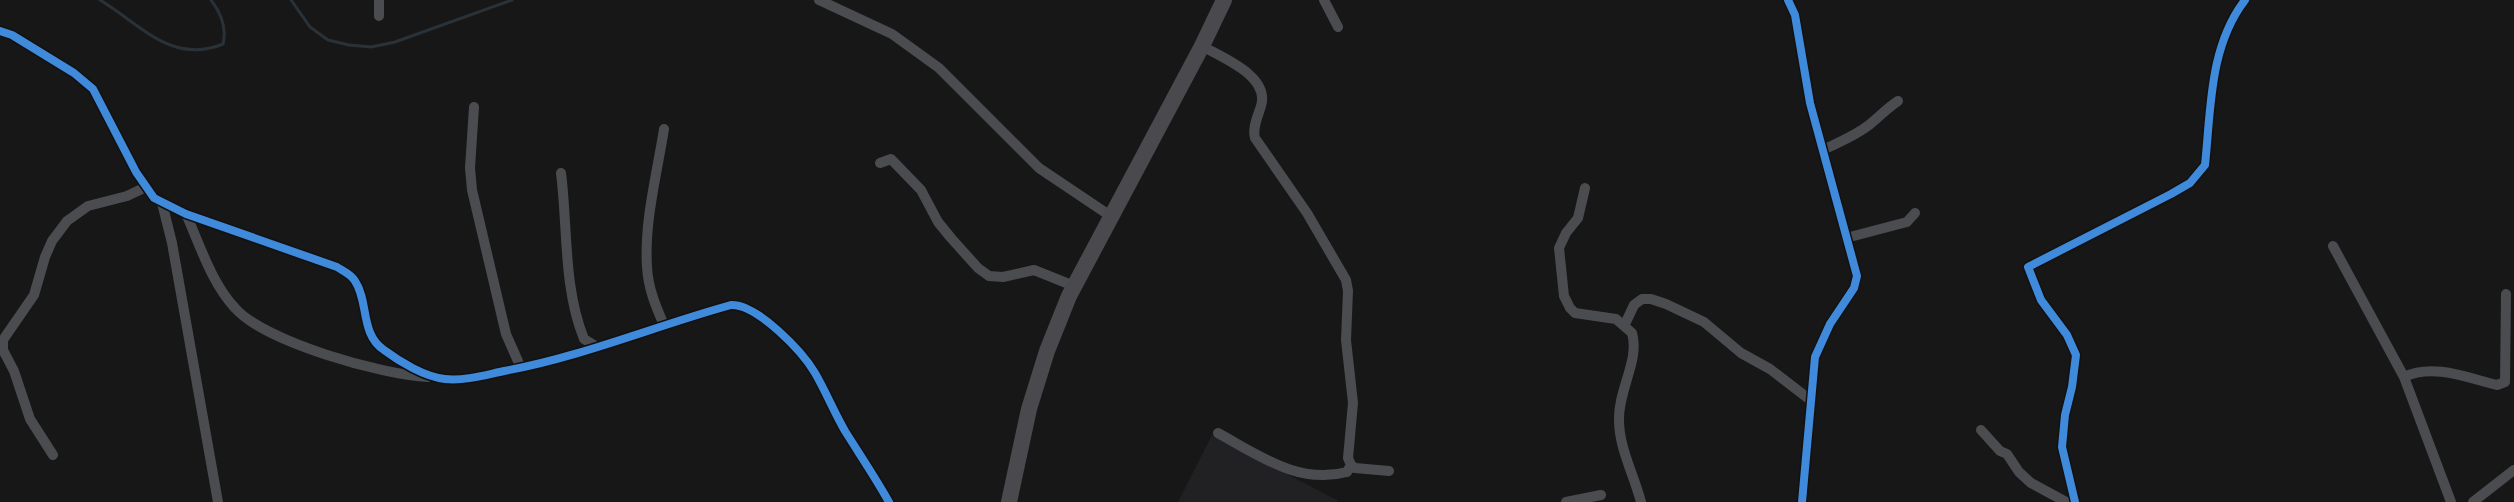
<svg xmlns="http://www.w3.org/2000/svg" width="2514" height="502" viewBox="0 0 2514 502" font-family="Quicksand,sans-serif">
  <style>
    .built { fill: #212123 }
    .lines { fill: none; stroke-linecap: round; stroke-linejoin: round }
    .stream { stroke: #2a3239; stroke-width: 3 }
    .minor { stroke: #4b4c50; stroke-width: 10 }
    .secondary { stroke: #4a4a4e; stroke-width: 16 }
    .cycleway-casing { stroke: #111113; stroke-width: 11 }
    .cycleway { stroke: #408adc; stroke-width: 8 }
  </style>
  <rect width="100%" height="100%" fill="#171717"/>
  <path class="built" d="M 1212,435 L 1337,500 L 1337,502 L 1178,502 Z"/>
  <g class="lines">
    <path class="stream" d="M 100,0 C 140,24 172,65 223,44 C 227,28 221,13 211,0
      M 291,0 L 310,27 L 328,40 L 349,45 L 371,47 L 395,42 L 512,0"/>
    <path class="minor" d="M 379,0 L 379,16
      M 819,0 L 892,34 L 939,68 L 1039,168 L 1112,217
      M 1324,0 L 1338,27
      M 1788,0 L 1795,15 L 1810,103 L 1857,276 L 1854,288 L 1830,324 L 1815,357 L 1802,502
      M 0,31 L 12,35 L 74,73 L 93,89 L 136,172 L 154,198 L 186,214 L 337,267 C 343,271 351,274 355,281 C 369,302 360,334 384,350 C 400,362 425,377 445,379 C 465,381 485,375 504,371 C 581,357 655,326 731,305 C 757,304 802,351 815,373 C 826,392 834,412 845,431 C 860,455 875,477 889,502
      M 1202,46 C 1223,58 1270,76 1261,106 C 1258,116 1252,128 1255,138 L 1307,213 L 1346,280 L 1348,291 L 1346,340 L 1353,403 L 1348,458 L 1351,465 L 1355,468 L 1389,471
      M 474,107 L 470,168 L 472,190 L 506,334 L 521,368
      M 664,129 C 657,174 644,222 647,267 C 648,288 656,307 664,325
      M 1823,150 C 1839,142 1855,136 1869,125 C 1879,117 1886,109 1898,101
      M 880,163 L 891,159 L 921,190 L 938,222 L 951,238 L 978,268 L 989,276 L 1003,277 L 1034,270 L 1074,286
      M 561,173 C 568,228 563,287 584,339 L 597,347
      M 1585,188 L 1578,218 L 1566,233 L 1559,248 L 1564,296 L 1570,308 L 1575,313 L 1616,319 L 1632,333 C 1640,360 1618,390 1619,420 C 1619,448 1634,475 1641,502
      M 162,203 L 172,243 L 218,502
      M 186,214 C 200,245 211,282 235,308 C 265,342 382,375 428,377
      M 1846,238 L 1907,222 L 1915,213
      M 2333,246 L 2404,377 L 2451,502
      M 1625,324 L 1634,305 L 1642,299 L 1651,299 L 1666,304 L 1704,322 L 1741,353 L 1770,369 L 1809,399
      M 2404,377 C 2433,363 2468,378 2497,385 L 2505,382 L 2506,294
      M 1981,430 L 2000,451 L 2007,454 L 2019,472 L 2031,483 L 2066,502
      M 1218,433 C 1258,455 1299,485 1347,472 L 1351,465
      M 53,455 L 30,419 L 14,371 L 3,350 L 3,340 L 34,295 L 45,257 L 52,241 L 67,221 L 88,206 L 127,196 L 146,187
      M 1566,502 L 1601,495
      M 2075,502 L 2062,447 L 2065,415 L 2072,387 L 2076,355 L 2067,335 L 2041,300 L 2028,267 L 2171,194 L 2190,183 L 2205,165 C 2211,109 2209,47 2245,0
      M 2473,502 L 2514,470"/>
    <path class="secondary" d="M 1009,502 L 1029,409 L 1047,351 L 1069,296 L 1202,46 L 1224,0"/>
    <g class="cycleway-casing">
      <path id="cycleway" d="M 1788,0 L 1795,15 L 1810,103 L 1857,276 L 1854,288 L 1830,324 L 1815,357 L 1802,502
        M 0,31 L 12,35 L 74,73 L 93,89 L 136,172 L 154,198 L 186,214 L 337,267 C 343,271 351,274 355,281 C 369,302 360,334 384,350 C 400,362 425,377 445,379 C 465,381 485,375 504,371 C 581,357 655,326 731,305 C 757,304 802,351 815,373 C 826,392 834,412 845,431 C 860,455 875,477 889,502
        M 2075,502 L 2062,447 L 2065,415 L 2072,387 L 2076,355 L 2067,335 L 2041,300 L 2028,267 L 2171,194 L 2190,183 L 2205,165 C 2211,109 2209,47 2245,0"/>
    </g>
    <use href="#cycleway" class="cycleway"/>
  </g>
</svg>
